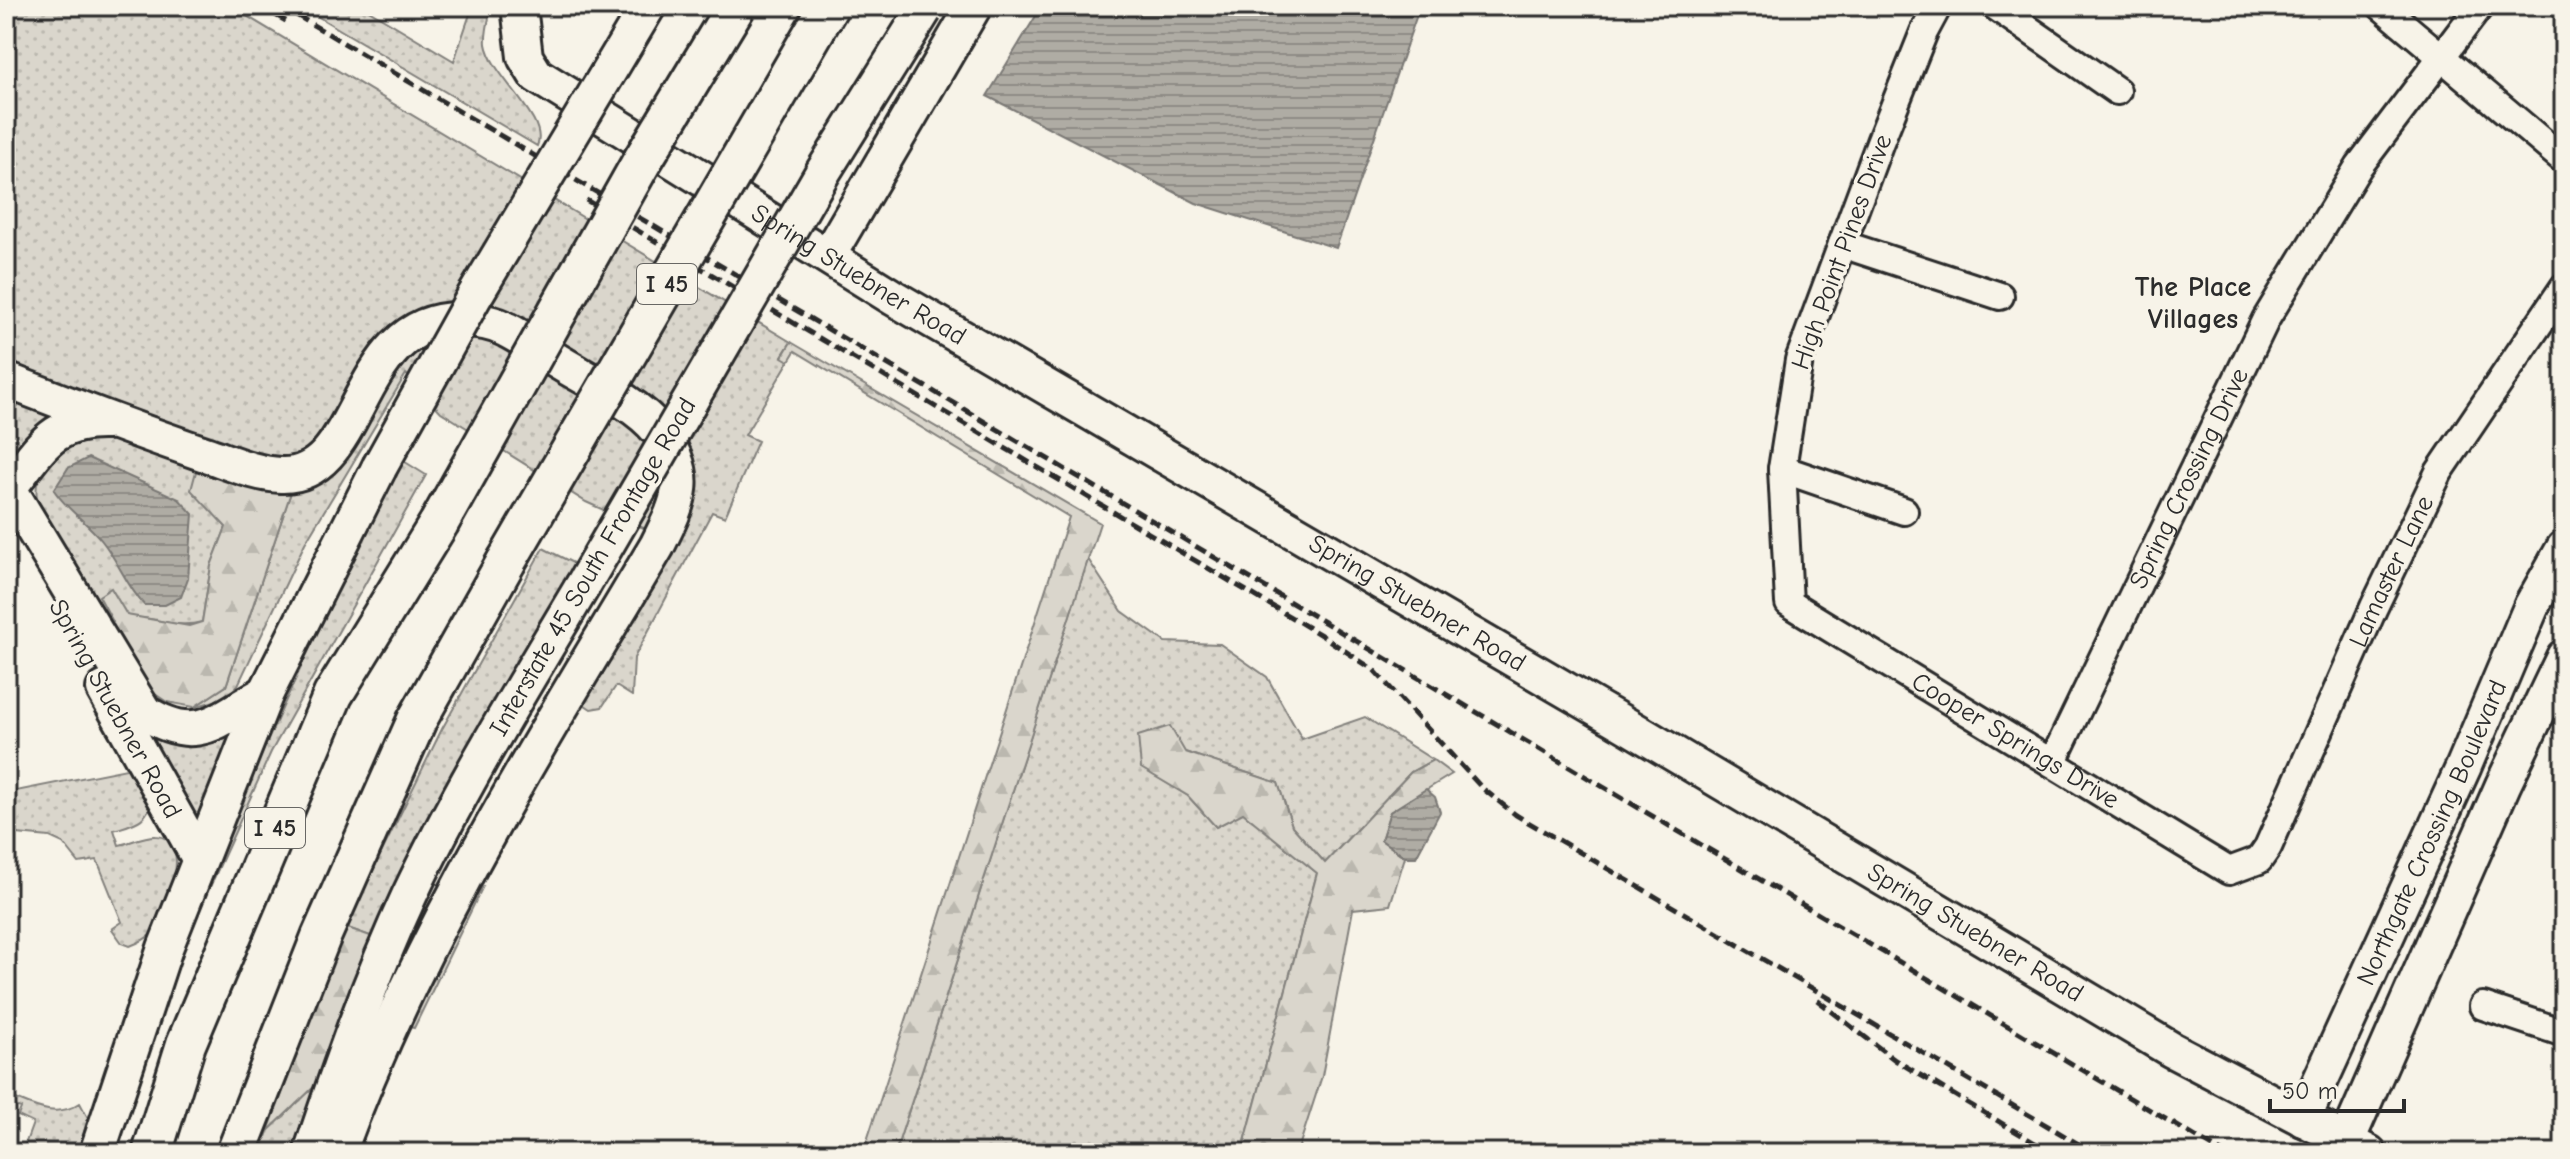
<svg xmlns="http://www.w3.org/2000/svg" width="2570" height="1159" viewBox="0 0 2570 1159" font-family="'Comic Neue',sans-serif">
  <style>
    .grass { fill: url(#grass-dots); stroke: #82807c; stroke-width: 2 }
    .forest { fill: url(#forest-firs); stroke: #82807c; stroke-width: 2 }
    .water { fill: url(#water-rules); stroke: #7a7874; stroke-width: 2 }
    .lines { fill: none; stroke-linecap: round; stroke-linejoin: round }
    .minor-casing { stroke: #2b2b2b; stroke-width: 32 }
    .major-casing { stroke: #2b2b2b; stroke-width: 40 }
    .highway-casing { stroke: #2b2b2b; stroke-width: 44 }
    .minor { stroke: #f7f3e8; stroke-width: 26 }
    .major { stroke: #f7f3e8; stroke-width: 34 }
    .highway { stroke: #f7f3e8; stroke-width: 38 }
    .rail { stroke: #2b2b2b; stroke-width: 5; stroke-dasharray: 12 6; stroke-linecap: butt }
    .major-bridge-casing { stroke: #2b2b2b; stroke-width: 40; stroke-linecap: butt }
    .highway-bridge-casing { stroke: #2b2b2b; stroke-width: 44; stroke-linecap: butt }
    .major-bridge { stroke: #f7f3e8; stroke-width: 34 }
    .highway-bridge { stroke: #f7f3e8; stroke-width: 38 }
    .labels { text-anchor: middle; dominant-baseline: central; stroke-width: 7; stroke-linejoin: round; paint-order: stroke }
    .shield { fill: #f7f3e8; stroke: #686764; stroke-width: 2 }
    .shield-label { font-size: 24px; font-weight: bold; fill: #2b2b2b }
    .street-label { font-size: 26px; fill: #2b2b2b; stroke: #f7f3e8 }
    .neighbourhood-label { font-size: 28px; font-weight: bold; fill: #2b2b2b; stroke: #f7f3e8 }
  </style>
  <defs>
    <pattern id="grass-dots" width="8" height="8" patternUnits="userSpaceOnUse" patternTransform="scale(2)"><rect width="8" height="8" fill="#dad6cc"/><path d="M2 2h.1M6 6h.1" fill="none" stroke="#bbb8af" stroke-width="1.8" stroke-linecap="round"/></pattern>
    <pattern id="forest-firs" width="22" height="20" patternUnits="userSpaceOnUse" patternTransform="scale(2)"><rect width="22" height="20" fill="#dad6cc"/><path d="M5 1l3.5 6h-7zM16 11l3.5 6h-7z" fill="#bbb8af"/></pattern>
    <pattern id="water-rules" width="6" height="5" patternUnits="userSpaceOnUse" patternTransform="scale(2)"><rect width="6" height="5" fill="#afaca4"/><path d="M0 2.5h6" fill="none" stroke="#8f8c86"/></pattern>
  </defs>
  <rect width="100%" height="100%" fill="#f7f3e8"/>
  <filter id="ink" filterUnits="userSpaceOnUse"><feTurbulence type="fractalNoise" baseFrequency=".0125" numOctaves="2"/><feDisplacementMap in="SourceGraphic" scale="16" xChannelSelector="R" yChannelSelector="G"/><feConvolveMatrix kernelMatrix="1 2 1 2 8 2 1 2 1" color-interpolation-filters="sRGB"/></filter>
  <g filter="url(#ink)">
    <path class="grass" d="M 6,6 L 230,6 L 791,342 L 782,356 L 789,361 L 745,435 L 758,441 L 725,517 L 712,512 L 634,658 L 632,696 L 616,686 L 602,707 L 591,709 L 582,703 L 681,520 L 661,412 L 439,313 L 314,455 L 266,464 L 6,375 Z
      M 300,6 L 362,6 L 454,61 L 472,8 L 490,13 C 488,22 485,35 486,44 C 491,76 550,119 537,146 Z
      M 475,333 L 487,335 L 642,423 L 669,481 L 650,531 L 586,502 L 441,412 L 406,374 L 305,543 L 238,685 L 225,698 L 194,707 L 226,686 L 293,486 L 399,362 L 418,348 Z
      M 6,398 L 50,413 L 55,420 L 20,454 L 6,451 Z
      M 90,430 L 198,464 L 217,516 L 226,527 L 211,566 L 202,622 C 163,632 146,604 105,627 L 38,506 C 29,461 58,453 90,430 Z
      M 402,460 L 426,475 L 271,752 L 201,907 L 197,905 C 260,754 326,606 402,460 Z
      M 543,548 L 575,564 L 376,938 L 345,927 L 442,729 Z
      M 1088,559 L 1122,611 L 1165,642 L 1220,644 L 1267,677 L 1302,739 L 1365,717 L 1433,760 L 1411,772 L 1325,863 L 1292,826 L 1278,783 L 1185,752 L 1142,768 L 1188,796 L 1216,827 L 1243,812 L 1317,873 L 1242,1153 L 895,1153 Z
      M 135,717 L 231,732 L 233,738 L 199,817 L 195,819 Z
      M 136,767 L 153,798 C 147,822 136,823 114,830 L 119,845 C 130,843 145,835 156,836 C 196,838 166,917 151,934 C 145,940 138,943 130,946 L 122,943 L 112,929 L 122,922 L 97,860 L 79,863 L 63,843 L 50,837 L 6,833 L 6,793 Z
      M 477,884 L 483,886 L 414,1028 L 406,1026 Z
      M 318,1083 L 295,1153 L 261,1153 L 268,1131 Z
      M 6,1095 C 32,1105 55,1120 80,1103 L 88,1118 L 78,1153 L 22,1153 L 33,1123 L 18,1116 L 21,1108 L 6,1103 Z"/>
    <path class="forest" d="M 791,342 L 1100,523 L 895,1153 L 863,1153 L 1069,517 L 795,351 L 789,361 L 782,357 Z
      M 198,464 L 293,486 L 226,686 L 194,707 L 167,702 L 140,684 L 105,627 L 113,622 L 99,596 L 111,588 L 127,615 L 189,626 L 202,622 L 211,566 L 226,527 L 191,490 Z
      M 1170,726 L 1185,752 L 1278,783 L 1292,826 L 1325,863 L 1411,772 L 1433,760 L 1452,774 L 1390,812 L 1381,840 L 1405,857 L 1390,905 L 1353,909 L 1322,1076 L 1297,1153 L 1242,1153 L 1317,873 L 1243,813 L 1216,827 L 1188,796 L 1141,768 L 1138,736 Z
      M 345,927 L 376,938 L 318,1083 L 268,1131 Z"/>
    <path class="water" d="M 1042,6 L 1420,6 L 1336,248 L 1196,203 L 987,96 Z
      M 88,458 L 179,499 L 193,514 L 188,578 L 181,597 L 165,605 L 144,605 C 126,585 118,561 102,541 C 87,522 66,509 54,490 L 68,468 Z
      M 1426,789 L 1435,797 L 1440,812 L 1416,857 L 1405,857 L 1381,840 L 1390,812 Z"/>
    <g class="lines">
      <g class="minor-casing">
        <g id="minor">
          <path id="s1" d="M 1938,6 L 1924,32 L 1880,142 L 1799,360 L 1782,469 L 1789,603 L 2229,871 L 2259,860 L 2268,847 L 2374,607 L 2439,472 L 2564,287"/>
          <path d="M 1995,6 L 2117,91"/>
          <path d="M 2381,6 L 2564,160"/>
          <path d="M 1842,244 L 2000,296"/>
          <path d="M 1782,469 L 1904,511"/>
          <path id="s2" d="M 2052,763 L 2266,319 L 2359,166 L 2480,6"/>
          <path d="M 2483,1006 L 2564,1033"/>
        </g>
      </g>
      <g class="major-casing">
        <g id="major">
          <path id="s3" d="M 519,6 L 525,57 L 536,75 L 894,298 L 1626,725 L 2172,1050 L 2369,1153"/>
          <path d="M 829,254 L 974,6"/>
          <path d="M 6,380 C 72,406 138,431 205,454 C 229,462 255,474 281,475 C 365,478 352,318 460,320 C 476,320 493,322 507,330 C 523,338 538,349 554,359 C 584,378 637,403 658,430 C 693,475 680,500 657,546 C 540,743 417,937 338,1153"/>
          <path d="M 6,484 L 144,712 C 199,747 218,718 266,693"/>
          <path d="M 6,491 C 40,451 49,420 107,422"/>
          <path d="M 104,689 L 199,858"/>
          <path id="s4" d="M 2303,1119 L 2463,768 L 2532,605 L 2564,548"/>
          <path d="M 2346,1143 L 2503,785 L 2564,657"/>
          <path d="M 97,1153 L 165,948 L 266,693 L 379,468"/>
          <path d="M 311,1153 C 340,1066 370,980 409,896 C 459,790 522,688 582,587"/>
        </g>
      </g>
      <g class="highway-casing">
        <path id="highway" d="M 152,1153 L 186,1044 L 333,695 L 439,523
          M 236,1153 L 321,937 L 417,720 L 506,562"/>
      </g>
      <use href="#minor" class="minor"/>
      <use href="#major" class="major"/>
      <use href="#highway" class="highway"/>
      <path class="rail" d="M 260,6 L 291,24
        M 281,6 L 2223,1153
        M 586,200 L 1321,635 L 1374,670 L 1482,788 L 1516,815 L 2094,1153
        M 1817,1000 L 1895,1060 L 2052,1153"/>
      <g class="major-bridge-casing">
        <path id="major-bridge" d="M 379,468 L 474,297 L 648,6
          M 582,587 L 823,172 L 924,10"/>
      </g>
      <g class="highway-bridge-casing">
        <path id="highway-bridge" d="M 439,523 L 641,163 L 736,6
          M 506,562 L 829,6"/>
      </g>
      <use href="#major-bridge" class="major-bridge"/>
      <use href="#highway-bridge" class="highway-bridge"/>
    </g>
  </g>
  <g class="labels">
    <g class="shield">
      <rect x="637" y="264" width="60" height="40" rx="6"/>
      <rect x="245" y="808" width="60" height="40" rx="6"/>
    </g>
    <g class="shield-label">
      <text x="667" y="284">I 45</text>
      <text x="275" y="828">I 45</text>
    </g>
    <g class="street-label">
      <text transform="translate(1842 252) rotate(-70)">High Point Pines Drive</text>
      <text stroke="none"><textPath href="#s3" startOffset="452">Spring Stuebner Road</textPath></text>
      <text stroke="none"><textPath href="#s2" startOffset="316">Spring Crossing Drive</textPath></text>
      <text transform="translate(593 567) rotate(-60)">Interstate 45 South Frontage Road</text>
      <text stroke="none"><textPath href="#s1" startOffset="1490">Lamaster Lane</textPath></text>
      <text stroke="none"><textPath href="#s3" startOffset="1100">Spring Stuebner Road</textPath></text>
      <text transform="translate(115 709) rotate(61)">Spring Stuebner Road</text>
      <text stroke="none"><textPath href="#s1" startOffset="890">Cooper Springs Drive</textPath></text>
      <text stroke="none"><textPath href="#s4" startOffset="314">Northgate Crossing Boulevard</textPath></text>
      <text stroke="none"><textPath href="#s3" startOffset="1748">Spring Stuebner Road</textPath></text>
    </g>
    <g class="neighbourhood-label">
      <text x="2193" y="287">The Place<tspan x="2193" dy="32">Villages</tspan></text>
    </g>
  </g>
  <rect width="2570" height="1159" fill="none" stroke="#f7f3e8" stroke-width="32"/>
  <rect x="16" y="16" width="2538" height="1127" fill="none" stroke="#2b2b2b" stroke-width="3" filter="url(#ink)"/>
  <path d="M2270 1099v12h134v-12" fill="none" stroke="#2b2b2b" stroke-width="4"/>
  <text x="2282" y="1099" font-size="24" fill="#2b2b2b" stroke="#f7f3e8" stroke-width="6" paint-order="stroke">50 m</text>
</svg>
